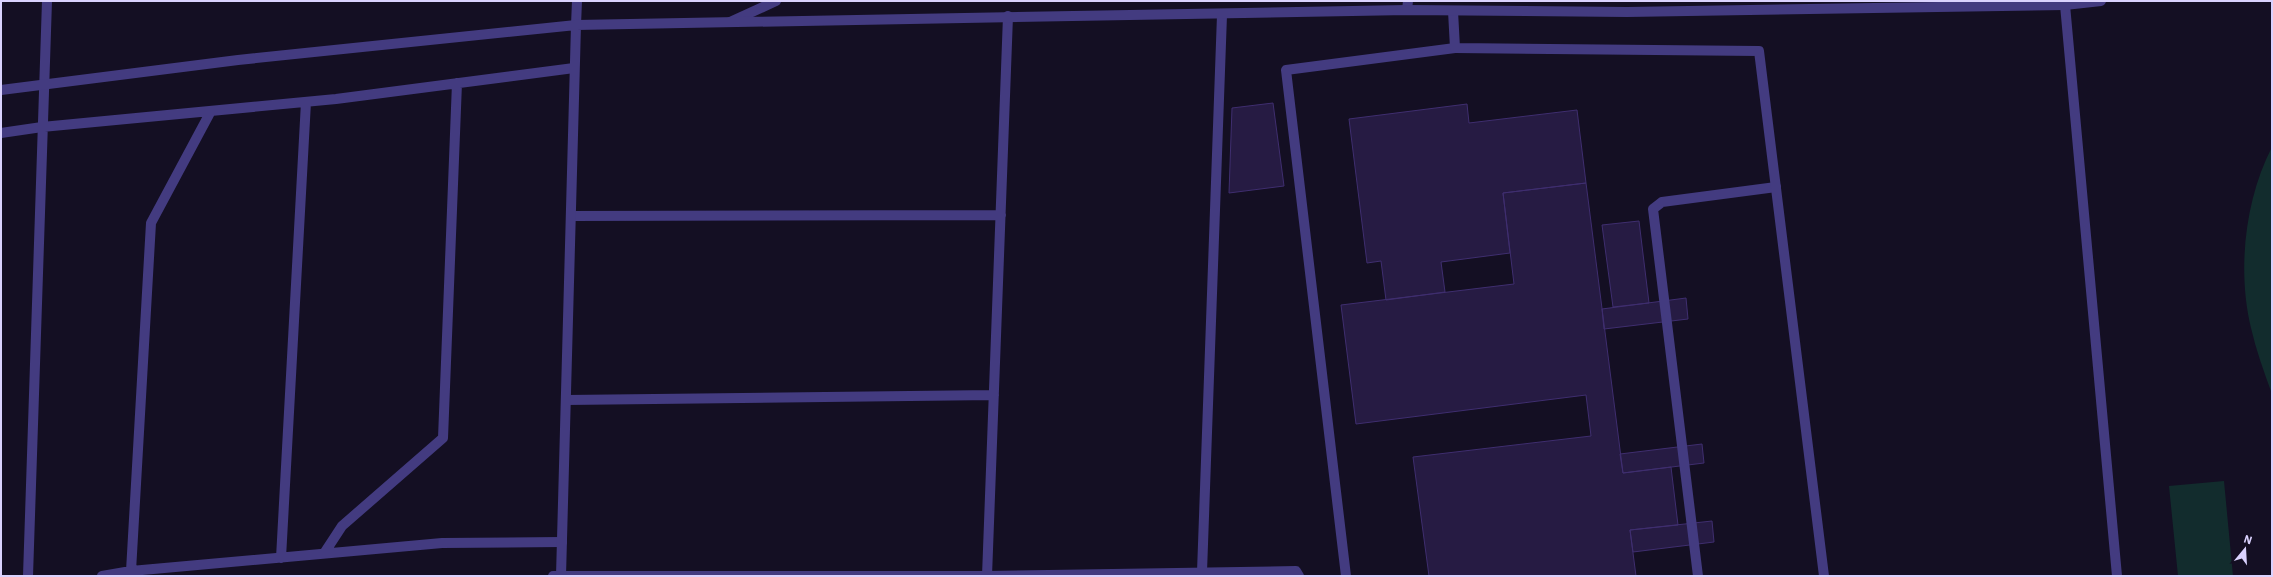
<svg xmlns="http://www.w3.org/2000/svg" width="2273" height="577" viewBox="0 0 2273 577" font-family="'IBM Plex Sans',sans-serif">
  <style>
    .green { fill: #122c2d }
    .building { fill: #261b43; stroke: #3f2e6f }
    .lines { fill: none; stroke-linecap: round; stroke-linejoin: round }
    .service { stroke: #433b80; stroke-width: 10 }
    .minor { stroke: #433b80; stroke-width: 10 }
    .tertiary { stroke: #433b80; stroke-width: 10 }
  </style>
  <rect width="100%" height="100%" fill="#140f23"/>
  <path class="green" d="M 2272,147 L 2272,394 C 2264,372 2256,350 2251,328 C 2237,270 2245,199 2272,147 Z
    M 2224,481 L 2233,576 L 2178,576 L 2169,486 Z"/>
  <path class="building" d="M 1273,103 L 1284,186 L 1229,193 L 1232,108 Z
    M 1467,104 L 1469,123 L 1577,110 L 1586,183 L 1503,193 L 1510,253 L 1441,262 L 1445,292 L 1386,300 L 1381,261 L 1367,263 L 1349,119 Z
    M 1586,183 L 1623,473 L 1671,467 L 1678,525 L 1630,530 L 1636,576 L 1429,576 L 1413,457 L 1591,436 L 1586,395 L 1356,424 L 1341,305 L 1514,284 L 1503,193 Z
    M 1639,221 L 1649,303 L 1613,307 L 1602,225 Z
    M 1686,298 L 1688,319 L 1604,329 L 1602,309 Z
    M 1702,444 L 1704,463 L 1623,473 L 1620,454 Z
    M 1712,521 L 1714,542 L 1633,552 L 1630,530 Z"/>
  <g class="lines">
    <path class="service" d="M 1346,576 L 1286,70 L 1455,48
      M 1698,576 L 1653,209 L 1662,202 L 1776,187"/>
    <path class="minor" d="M 2065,5 L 2117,576
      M 1407,10 L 1408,1
      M 1453,11 L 1455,48 L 1759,51 L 1824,576
      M 730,22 L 776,1
      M 576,25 L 577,1
      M 1,133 L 42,127 L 336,99 L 574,68
      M 571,216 L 1001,215
      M 566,400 L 994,395
      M 325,552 L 342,526 L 443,438 L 457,83
      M 281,558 L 306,102
      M 131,571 L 151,223 L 211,111
      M 1202,572 L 1222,15
      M 28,576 L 47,1
      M 102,576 L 131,571 L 442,543 L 562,542
      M 553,576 L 987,576 L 1296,571 L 1299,576
      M 987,576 L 1008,16"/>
    <path class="tertiary" d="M 1,90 L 238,60 L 576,25 L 1407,10 L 1627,12 L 2065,5 L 2101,1
      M 561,576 L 576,25"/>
  </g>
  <rect width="2273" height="577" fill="none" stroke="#dad2fe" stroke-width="4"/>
  <g transform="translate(2245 549) rotate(18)" stroke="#140f23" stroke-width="3" paint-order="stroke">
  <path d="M0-3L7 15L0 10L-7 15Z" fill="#dad2fe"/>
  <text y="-6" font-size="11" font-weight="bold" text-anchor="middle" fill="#dad2fe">N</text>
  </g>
</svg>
